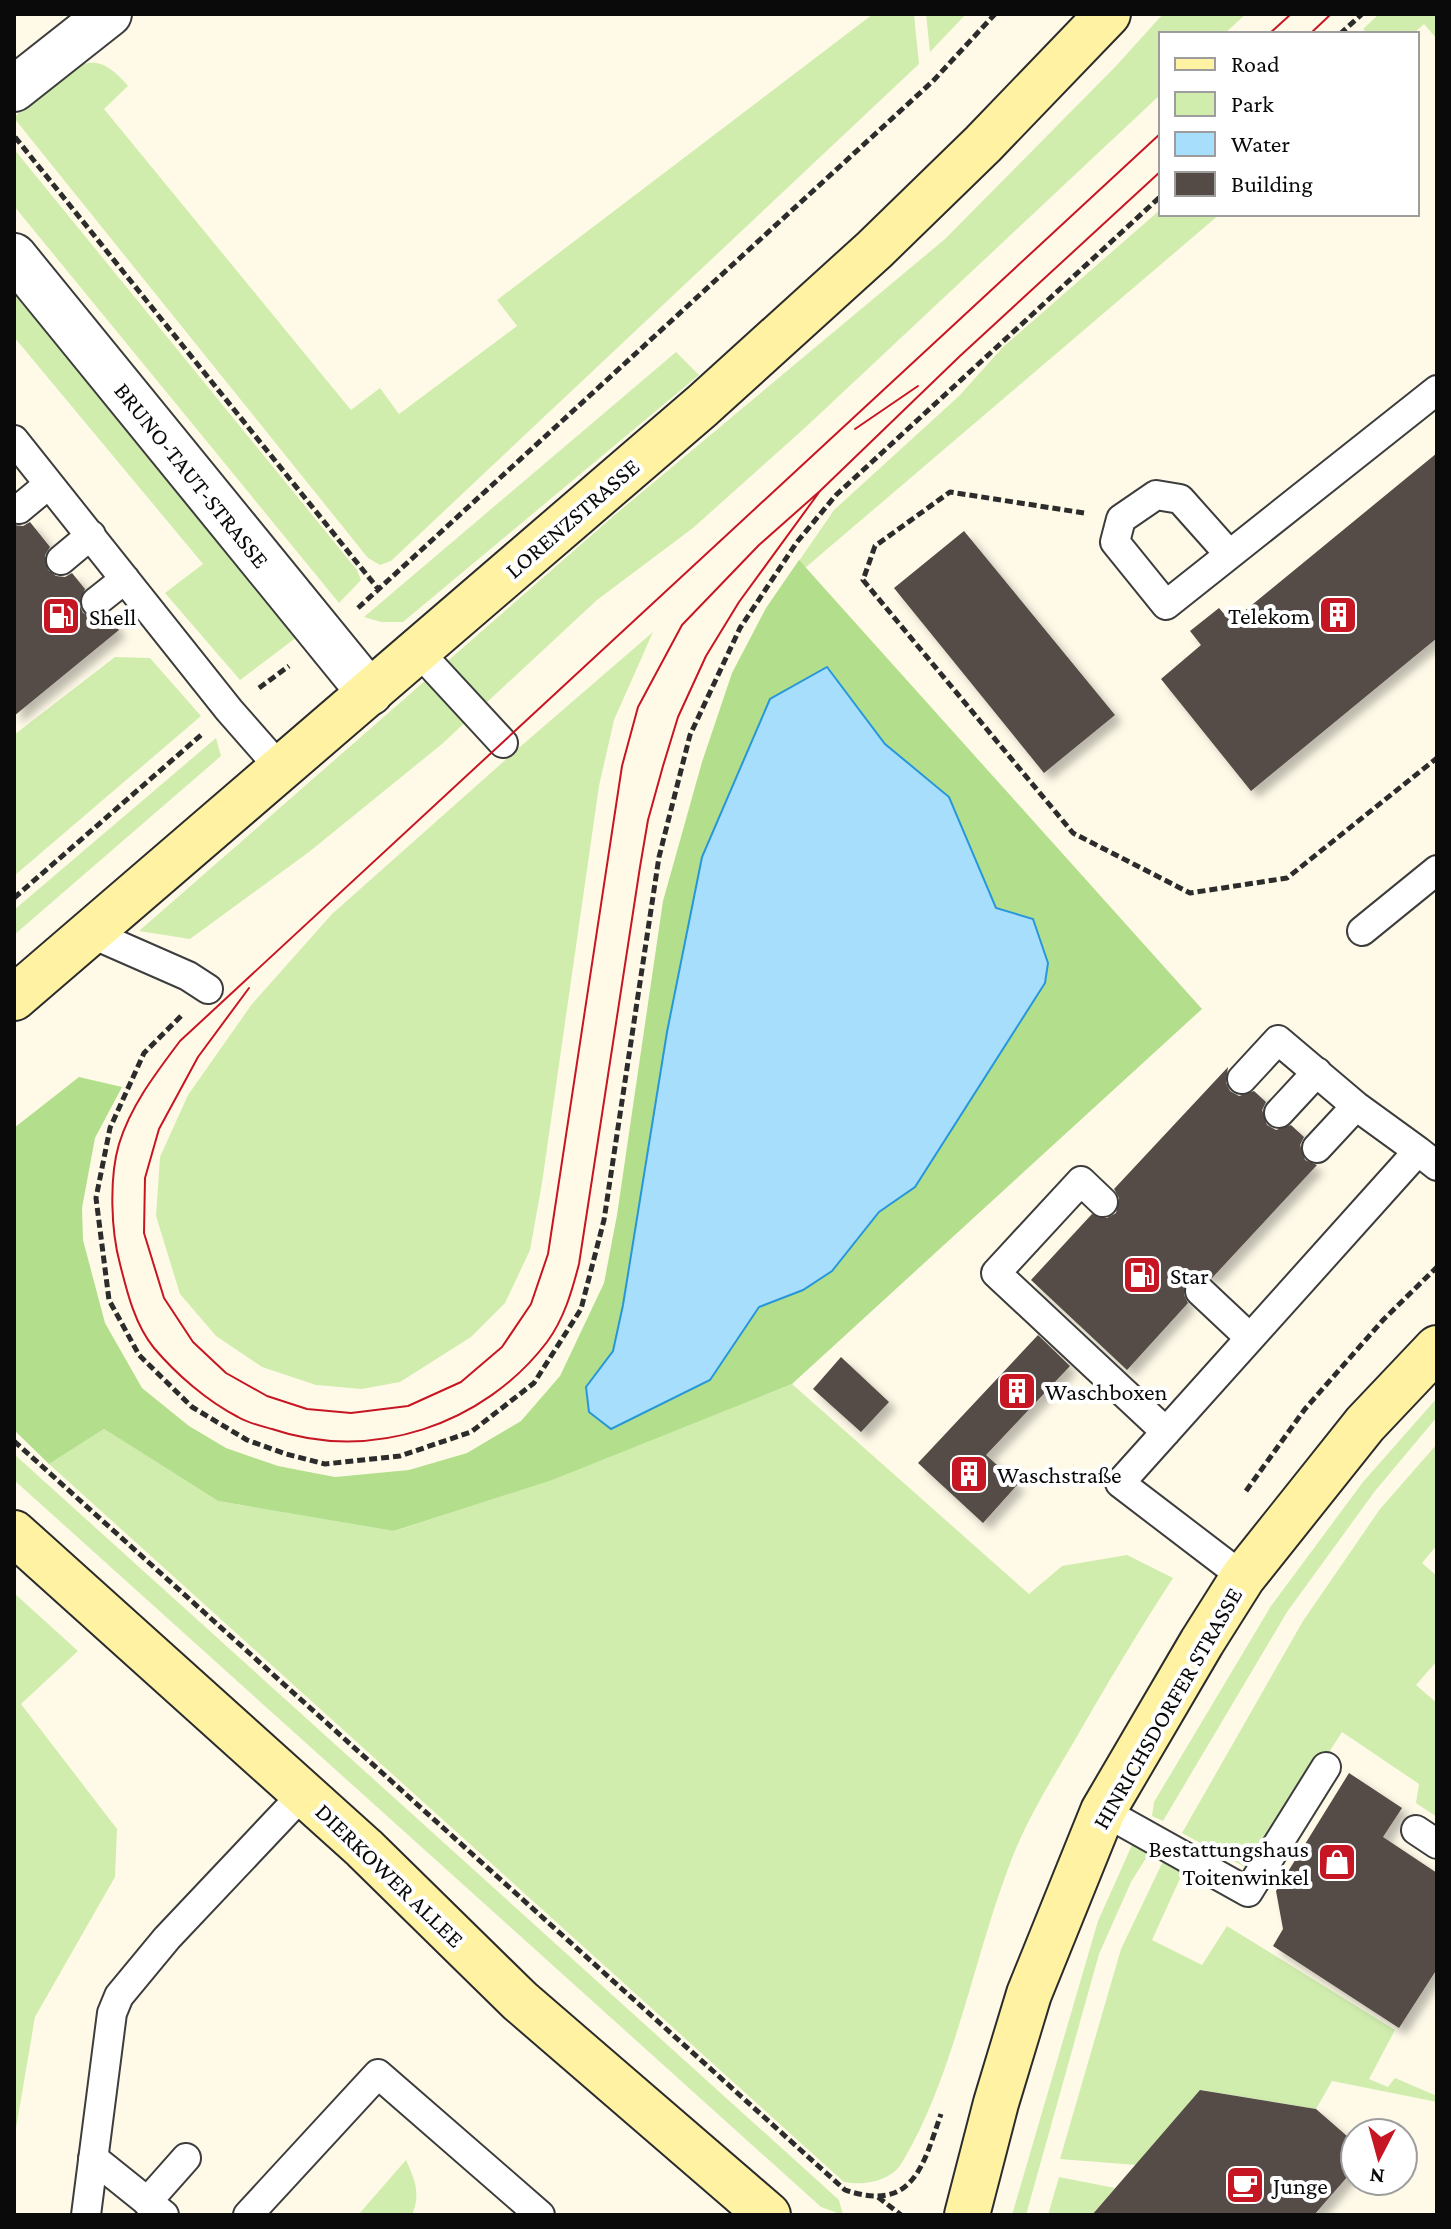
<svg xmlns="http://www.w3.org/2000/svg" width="1451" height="2229" viewBox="0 0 1451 2229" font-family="'Crimson Pro',serif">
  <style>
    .green { fill: #d0edae }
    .forest { fill: #b3df8c }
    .water { fill: #a7defc; stroke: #2797da; stroke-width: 2 }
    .building { fill: #544b46; filter: url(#shadow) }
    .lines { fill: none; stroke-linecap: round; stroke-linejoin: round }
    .lane-casing { stroke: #3d3d3d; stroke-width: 32 }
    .street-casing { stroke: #3d3d3d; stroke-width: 48 }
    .secondary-casing { stroke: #2c2c2c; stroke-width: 48 }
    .path { stroke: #2c2c2c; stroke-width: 5; stroke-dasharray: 8 4; stroke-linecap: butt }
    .lane { stroke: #fff; stroke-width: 28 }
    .street { stroke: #fff; stroke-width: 44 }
    .secondary { stroke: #fff3a3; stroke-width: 44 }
    .tram { stroke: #c71623; stroke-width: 2 }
    .labels { text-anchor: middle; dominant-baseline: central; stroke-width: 8; stroke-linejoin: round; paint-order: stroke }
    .street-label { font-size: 24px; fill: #0a0a0a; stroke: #fff }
    .poi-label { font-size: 24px; fill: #0a0a0a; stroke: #fff; text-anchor: start }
  </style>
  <defs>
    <filter id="shadow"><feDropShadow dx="7" dy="7" stdDeviation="4" flood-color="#0004"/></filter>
  </defs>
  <rect width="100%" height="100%" fill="#fffae8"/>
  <path class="green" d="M 873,14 L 914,14 L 919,64 L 391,561 L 380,565 L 368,558 L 14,118 C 23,107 37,97 48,88 C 79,62 97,48 128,86 L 104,109 L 351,410 L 380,388 L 399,414 L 517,326 L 497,300 Z
    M 926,14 L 966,14 L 930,52 Z
    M 1163,14 L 1246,14 L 1224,34 L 1161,34 L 1161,94 L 808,425 L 693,528 L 597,600 L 442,744 L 309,852 L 190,939 L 139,931 L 617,513 L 945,239 L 1116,66 Z
    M 1379,14 L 1437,14 L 1437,39 L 1424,24 L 1413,34 L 1368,34 L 1363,29 Z
    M 14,149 L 357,570 L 361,580 L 339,603 L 14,206 Z
    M 1161,209 L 1161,214 L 1220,214 L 805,568 L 799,561 L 834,510 L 959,396 L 1003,347 Z
    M 14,280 L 297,637 L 240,680 L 165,593 L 203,564 L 14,337 Z
    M 676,352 L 699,375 L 403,622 L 381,622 L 364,617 Z
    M 653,632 L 614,720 L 599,786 L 542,1183 L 530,1250 L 505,1303 L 471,1337 L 400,1382 L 362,1389 L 316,1385 L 262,1367 L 216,1336 L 180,1294 L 156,1216 L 160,1157 L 188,1095 L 252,1004 L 332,914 L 521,746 Z
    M 115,657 L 150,658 L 201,716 L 14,876 L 14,735 Z
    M 216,738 L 221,756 L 14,935 L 14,910 Z
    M 792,1384 L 1029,1594 L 1062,1566 L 1127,1555 L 1173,1578 C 1137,1633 1105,1688 1072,1745 C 1049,1784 1023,1826 1008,1869 C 973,1962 953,2077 903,2161 C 892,2181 865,2186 844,2182 L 49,1464 L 104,1429 L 218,1501 L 395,1531 L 552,1479 Z
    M 1437,1398 L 1437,1417 L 1375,1491 L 1287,1612 L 1163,1821 L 1152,1816 L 1154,1802 L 1271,1606 L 1363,1482 Z
    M 1437,1444 L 1437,1545 L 1422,1563 L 1437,1576 L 1437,1661 L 1416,1685 L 1437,1703 L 1437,1817 L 1416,1803 L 1419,1784 L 1342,1732 L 1252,1871 L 1182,1833 L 1303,1621 L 1380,1509 Z
    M 14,1454 L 839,2200 L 843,2215 L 821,2207 L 14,1480 Z
    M 14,1593 L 78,1651 L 21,1704 L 117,1829 L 115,1877 L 35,2017 L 14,2140 Z
    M 1143,1840 L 1149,1842 L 1148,1855 L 1131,1882 L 1099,1954 L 1026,2215 L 1012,2215 L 1098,1921 L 1132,1845 Z
    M 1166,1855 L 1183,1872 L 1152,1940 L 1202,1965 L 1227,1926 L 1395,2030 L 1369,2079 L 1388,2087 L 1395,2078 L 1437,2096 L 1437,2102 L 1332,2081 L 1316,2109 L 1201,2090 L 1136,2165 L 1060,2159 L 1121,1949 Z
    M 406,2160 C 415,2180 421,2194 412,2215 L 358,2215 Z
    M 1059,2177 L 1115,2188 L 1092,2215 L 1048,2215 Z"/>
  <path class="forest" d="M 799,560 L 1202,1009 L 792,1384 L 552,1480 L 394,1531 L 218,1501 L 104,1429 L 49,1464 L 14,1430 L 14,1128 L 79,1077 L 122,1087 L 95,1138 L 82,1208 L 83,1240 L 105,1323 L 142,1388 L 189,1426 L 226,1448 L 278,1466 L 335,1477 L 409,1470 L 467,1453 L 521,1421 L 560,1376 L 604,1283 L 617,1215 L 663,901 L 702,762 L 732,673 L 766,608 Z"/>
  <path class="water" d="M 827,667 L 885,744 L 949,797 L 996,908 L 1033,919 L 1048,963 L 1045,983 L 915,1187 L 879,1212 L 832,1271 L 803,1290 L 759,1307 L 710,1380 L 611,1429 L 589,1412 L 586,1387 L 613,1351 L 623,1305 L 667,1032 L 702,857 L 770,699 Z"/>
  <path class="building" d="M 1437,453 L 1437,638 L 1251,791 L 1161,679 L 1201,645 L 1190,631 L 1219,608 L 1231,622 Z
    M 30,522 L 50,547 L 45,555 L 48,570 L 56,576 L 65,577 L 72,573 L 85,589 L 79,604 L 83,613 L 98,619 L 107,615 L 119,630 L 14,716 L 14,525 L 23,526 Z
    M 964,531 L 1115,715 L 1044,773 L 894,588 Z
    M 1228,1067 L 1226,1083 L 1230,1091 L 1239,1096 L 1254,1091 L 1266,1102 L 1262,1110 L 1267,1125 L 1276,1130 L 1291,1125 L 1304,1137 L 1300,1145 L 1305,1160 L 1317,1165 L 1212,1278 L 1205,1275 L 1196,1275 L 1187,1280 L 1184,1295 L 1188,1303 L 1127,1370 L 1031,1280 L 1092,1214 L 1107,1218 L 1116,1213 L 1119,1198 L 1114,1189 Z
    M 1038,1335 L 1070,1366 L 986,1455 L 1018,1484 L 983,1523 L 918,1463 Z
    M 841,1357 L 889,1402 L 861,1432 L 813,1389 Z
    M 1349,1773 L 1402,1808 L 1383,1837 L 1437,1873 L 1437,1969 L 1399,2028 L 1273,1946 L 1283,1929 L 1276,1891 Z
    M 1200,2090 L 1316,2109 L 1355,2143 L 1355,2168 L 1314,2215 L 1092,2215 Z"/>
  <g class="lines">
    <g class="lane-casing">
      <path id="lane" d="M 14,440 L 229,710 L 280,768
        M 19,509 L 49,484
        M 1229,554 L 1180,499 L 1156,495 L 1121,519 L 1115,542 L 1166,605 L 1437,390
        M 61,560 L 91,535
        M 96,602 L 125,579
        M 418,651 L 503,743
        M 1362,931 L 1437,870
        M 90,933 L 188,976 L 208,989
        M 1242,1079 L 1278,1040 L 1356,1106 L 1418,1151
        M 1279,1113 L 1317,1072
        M 1317,1148 L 1356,1106
        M 1103,1202 L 1081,1181 L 996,1273 L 1166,1432
        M 1200,1291 L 1250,1338
        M 1243,1577 L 1120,1483 L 1418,1151 L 1437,1166
        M 1103,1811 L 1248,1892 L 1326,1767
        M 1416,1830 L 1437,1844
        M 93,2158 L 164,2215
        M 147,2202 L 186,2158
        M 86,2215 L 112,2013 L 119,1996 L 167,1938 L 304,1793
        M 248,2215 L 378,2074 L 540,2215"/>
    </g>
    <g class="street-casing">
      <path id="street" d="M 14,89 L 109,14
        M 14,256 L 370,693"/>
    </g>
    <g class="secondary-casing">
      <path id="secondary" d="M 14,998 L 702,406 L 874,250 L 983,144 L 1108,14
        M 14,1533 L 364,1848 L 520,2001 L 768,2215
        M 967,2215 L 996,2103 L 1029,1994 L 1103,1811 L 1202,1642 L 1243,1577 L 1365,1424 L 1437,1348"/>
    </g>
    <path class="path" d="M 1340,34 L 1362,14
      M 15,137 L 379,590
      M 1084,513 L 950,492 L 875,546 L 863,580 L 1073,833 L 1190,893 L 1287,878 L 1437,758
      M 358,608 L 933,81 L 995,14
      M 259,688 L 289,666
      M 14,898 L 201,735
      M 181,1016 L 144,1053 L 110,1128 L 96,1198 L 109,1300 L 139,1355 L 192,1407 L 247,1440 L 286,1454 L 325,1464 L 400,1456 L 471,1432 L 534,1383 L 581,1309 L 604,1220 L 659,857 L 690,735 L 740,628 L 797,542 L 836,495 L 1161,196
      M 14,1441 L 845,2190 C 913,2213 923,2166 941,2114
      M 1246,1491 L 1305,1409 L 1383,1320 L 1437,1267
      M 878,2197 L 901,2215"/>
    <use href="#lane" class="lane"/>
    <use href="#street" class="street"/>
    <use href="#secondary" class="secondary"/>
    <path class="tram" d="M 1269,34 L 1291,14
      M 1310,34 L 1331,14
      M 855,429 L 918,386
      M 820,491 L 739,602 L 706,656 L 678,717 L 663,766 L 648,820 L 640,867 L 579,1264 C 572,1291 564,1319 547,1342 C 484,1425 371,1463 272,1429 C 261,1426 248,1423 238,1417 C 207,1401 176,1374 154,1348 C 135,1325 127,1292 120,1264 C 111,1231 109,1178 119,1144 C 131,1105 156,1073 180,1041 L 1161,133
      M 249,988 L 198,1057 L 159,1129 L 145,1178 L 144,1233 L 164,1298 L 193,1342 L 226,1373 L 267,1396 L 307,1409 L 351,1413 L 408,1406 L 461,1382 L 502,1347 L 531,1304 L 548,1254 L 622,766 L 638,707 L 682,625 L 759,545 L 820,491 L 960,356 L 1161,171"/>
  </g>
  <defs>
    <g id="building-square" transform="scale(2)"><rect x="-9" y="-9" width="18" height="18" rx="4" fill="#c71623" stroke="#fff"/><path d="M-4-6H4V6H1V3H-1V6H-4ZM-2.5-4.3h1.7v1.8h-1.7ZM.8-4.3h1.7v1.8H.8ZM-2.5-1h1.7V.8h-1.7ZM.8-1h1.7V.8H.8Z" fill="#fff"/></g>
    <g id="fuel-square" transform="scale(2)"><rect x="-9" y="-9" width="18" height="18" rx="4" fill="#c71623" stroke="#fff"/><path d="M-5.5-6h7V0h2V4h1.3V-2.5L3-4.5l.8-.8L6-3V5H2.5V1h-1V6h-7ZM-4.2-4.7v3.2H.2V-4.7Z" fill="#fff"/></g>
    <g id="shop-square" transform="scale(2)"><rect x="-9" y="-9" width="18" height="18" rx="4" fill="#c71623" stroke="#fff"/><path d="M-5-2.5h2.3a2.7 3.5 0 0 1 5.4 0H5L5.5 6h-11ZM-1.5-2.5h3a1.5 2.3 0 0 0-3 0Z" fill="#fff"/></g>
    <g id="cafe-square" transform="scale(2)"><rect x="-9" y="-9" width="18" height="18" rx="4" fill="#c71623" stroke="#fff"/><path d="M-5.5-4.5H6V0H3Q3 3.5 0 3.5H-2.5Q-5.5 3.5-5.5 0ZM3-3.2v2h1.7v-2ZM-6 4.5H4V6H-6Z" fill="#fff"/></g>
  </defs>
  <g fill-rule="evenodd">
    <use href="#building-square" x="1338" y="615"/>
    <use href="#fuel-square" x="61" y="616"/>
    <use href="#fuel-square" x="1142" y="1275"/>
    <use href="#building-square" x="1017" y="1391"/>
    <use href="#building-square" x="969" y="1474"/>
    <use href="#shop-square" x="1337" y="1862"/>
    <use href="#cafe-square" x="1245" y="2185"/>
  </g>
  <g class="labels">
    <g class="street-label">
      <text transform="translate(192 475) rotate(51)">BRUNO-TAUT-STRASSE</text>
      <text transform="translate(572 518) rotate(-41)">LORENZSTRASSE</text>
      <text transform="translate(1167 1708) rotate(-60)">HINRICHSDORFER STRASSE</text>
      <text transform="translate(390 1875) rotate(44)">DIERKOWER ALLEE</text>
    </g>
    <g class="poi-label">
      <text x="1310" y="615" text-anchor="end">Telekom</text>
      <text x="89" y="616">Shell</text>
      <text x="1170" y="1275">Star</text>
      <text x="1045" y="1391">Waschboxen</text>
      <text x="997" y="1474">Waschstraße</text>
      <text x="1309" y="1848" text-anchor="end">Bestattungshaus<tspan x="1309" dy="28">Toitenwinkel</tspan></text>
      <text x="1273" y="2185">Junge</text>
    </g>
  </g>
  <rect width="1451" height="2229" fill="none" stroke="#0a0a0a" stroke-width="32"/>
  <rect x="1159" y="32" width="260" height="184" fill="#ffffff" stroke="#9d9d9d" stroke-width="2"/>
  <rect x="1175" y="58" width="40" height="12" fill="#fff3a3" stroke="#9d9d9d" stroke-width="2"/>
  <text x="1231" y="72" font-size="24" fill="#0a0a0a">Road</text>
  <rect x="1175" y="92" width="40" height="24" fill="#d0edae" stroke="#9d9d9d" stroke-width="2"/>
  <text x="1231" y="112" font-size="24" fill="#0a0a0a">Park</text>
  <rect x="1175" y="132" width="40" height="24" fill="#a7defc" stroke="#9d9d9d" stroke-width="2"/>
  <text x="1231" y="152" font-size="24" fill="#0a0a0a">Water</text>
  <rect x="1175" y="172" width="40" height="24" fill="#544b46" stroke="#9d9d9d" stroke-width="2"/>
  <text x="1231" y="192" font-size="24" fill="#0a0a0a">Building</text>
  <g transform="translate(1379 2157) rotate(186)"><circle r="38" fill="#ffffff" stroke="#9d9d9d" stroke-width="2"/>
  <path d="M0-6L14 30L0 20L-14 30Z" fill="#c71623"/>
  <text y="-12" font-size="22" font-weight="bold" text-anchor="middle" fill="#0a0a0a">N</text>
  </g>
</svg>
